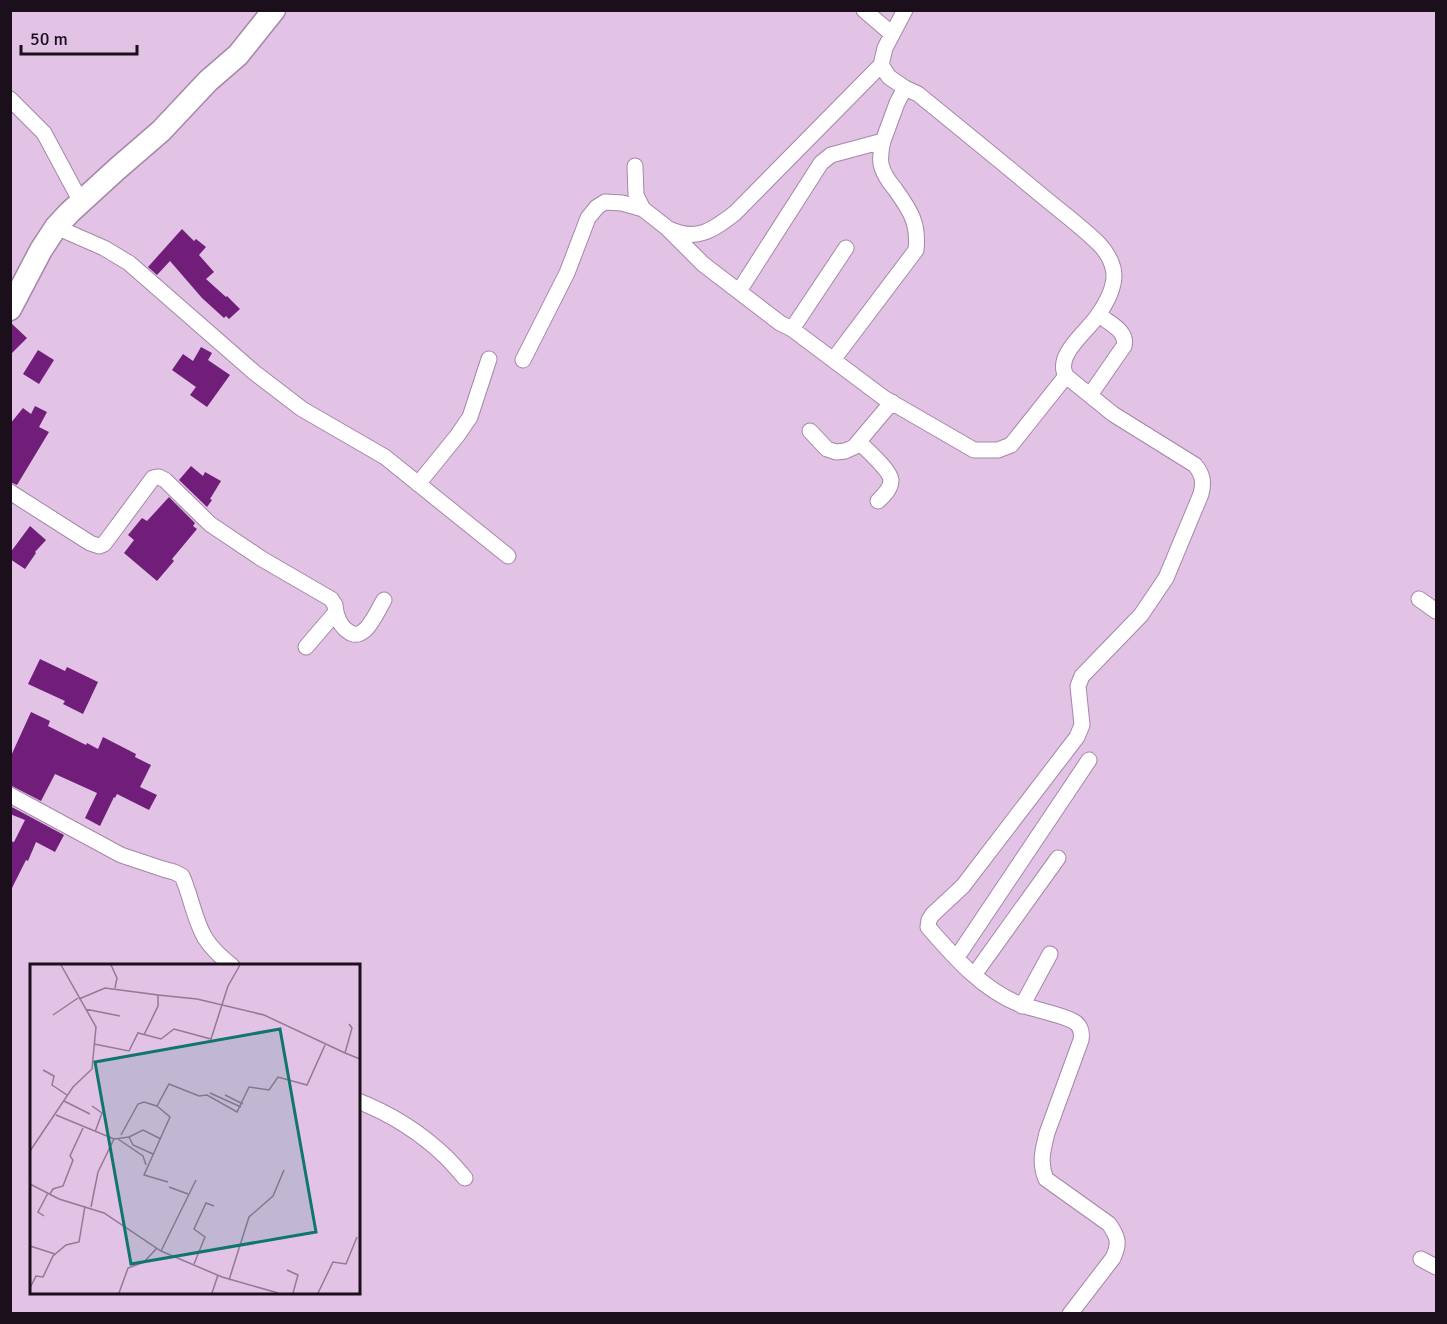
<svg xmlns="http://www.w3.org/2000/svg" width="1447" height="1324" viewBox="0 0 1447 1324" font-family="Signika,sans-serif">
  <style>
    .building { fill: #711d7a }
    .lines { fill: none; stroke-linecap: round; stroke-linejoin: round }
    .street-casing { stroke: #a587a7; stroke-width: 17 }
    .secondary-casing { stroke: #a587a7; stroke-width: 25 }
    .street { stroke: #fff; stroke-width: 15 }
    .secondary { stroke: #fff; stroke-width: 22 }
    .inset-road { fill: none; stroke: #927a94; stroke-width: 1.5 }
    .view { fill: #0f766e; fill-opacity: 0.15; stroke: #0f766e; stroke-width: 3 }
    .inset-edge { fill: none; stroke: #1a0f1b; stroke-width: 3 }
  </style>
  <rect width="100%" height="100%" fill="#e2c2e5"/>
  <path class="building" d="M 182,229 L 194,241 L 196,239 L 206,247 L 199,255 L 214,272 L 206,279 L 226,297 L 227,296 L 240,309 L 229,319 L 226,316 L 224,318 L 202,298 L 170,261 L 157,275 L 148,267 Z
    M 10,322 L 27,338 L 10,355 Z
    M 201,347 L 212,353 L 208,360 L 230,375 L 207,407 L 190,395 L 196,387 L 172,370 L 183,354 L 193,361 Z
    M 38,350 L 54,360 L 39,384 L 23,374 Z
    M 35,406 L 47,412 L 39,427 L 49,432 L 17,485 L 10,482 L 10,424 L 23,408 L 31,414 Z
    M 191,466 L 203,476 L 205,472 L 221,481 L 210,499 L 212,500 L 207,507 L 179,480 Z
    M 169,497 L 195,523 L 193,526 L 197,529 L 172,559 L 174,561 L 157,581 L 124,553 L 134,540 L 128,535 L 142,518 L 147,521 Z
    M 30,526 L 46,540 L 35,552 L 36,553 L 25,569 L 10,559 L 10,553 Z
    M 40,659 L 65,671 L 67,667 L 98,682 L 83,714 L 63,704 L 65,701 L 28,684 Z
    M 31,712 L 50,721 L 48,726 L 86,745 L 87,743 L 98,749 L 103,737 L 136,754 L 135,757 L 151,765 L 140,787 L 157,795 L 149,810 L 117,794 L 115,798 L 114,797 L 100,826 L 85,818 L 97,793 L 55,774 L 41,801 L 10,785 L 10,758 Z
    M 10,806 L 64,835 L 55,852 L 36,842 L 28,861 L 26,860 L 10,892 L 10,841 L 14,842 L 25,820 L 10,814 Z"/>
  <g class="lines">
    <g class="street-casing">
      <path id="street" d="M 864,10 L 892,34
        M 905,88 L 918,94 C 961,129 1004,164 1046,199 C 1064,214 1083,228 1099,244 C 1105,250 1111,260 1113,268 C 1117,283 1107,302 1098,315 C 1088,331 1054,355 1066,376 L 1113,414 L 1195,465 C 1203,475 1204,482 1201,494 L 1166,578 L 1141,615 L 1082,676 L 1078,686 L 1082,725 L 1077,737 L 963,886 L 932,915 L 929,920 L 928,927 C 954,957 982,989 1019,1004 C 1032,1009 1068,1016 1076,1023 C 1081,1027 1082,1034 1081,1040 L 1047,1133 C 1043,1149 1039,1163 1046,1179 L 1109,1224 C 1118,1237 1120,1243 1113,1258 L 1070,1314
        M 10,99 L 44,133 L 81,202
        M 635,166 L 636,195 L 643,209
        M 56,227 L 104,248 L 129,263 L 255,373 L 302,409 L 385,457 L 508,556
        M 669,229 C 697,242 713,230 735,213 L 881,65
        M 739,291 L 821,163 L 831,155 L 883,141 L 897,103 L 905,88 L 889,77 L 881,65 L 885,48 L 905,10
        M 792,329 L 846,248
        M 523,360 L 567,273 L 588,218 L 597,207 L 605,202 L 622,203 L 643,209 L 666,227 L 703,264 L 780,323 L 792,329 L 884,398 L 974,450 L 998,450 L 1011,445 L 1066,376
        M 833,360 L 916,250 C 919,223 910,210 895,189 C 889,182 883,174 881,164 C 880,156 881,149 883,141
        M 1090,395 L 1124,346 C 1128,331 1109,323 1099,315
        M 810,431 L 827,449 L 836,452 L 845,451 L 854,447 L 892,402
        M 859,442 C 867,450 890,470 891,480 C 891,489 884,495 878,501
        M 418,484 L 457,436 L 470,417 L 489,359
        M 10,492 L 90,543 L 99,546 L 104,544 L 153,478 L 159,477 L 165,480 L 210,524 L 262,559 L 331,599 L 335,605 L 336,612 L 306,647
        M 1419,599 L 1436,611
        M 336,612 C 338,620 342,628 349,632 C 365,643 377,611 384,600
        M 10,795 L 121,855 L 163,869 L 174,872 L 182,876 C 191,896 194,919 205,938 C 212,949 222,958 232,966
        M 957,957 L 1089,760
        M 974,975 L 1058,858
        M 1022,1006 L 1050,954
        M 358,1101 C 391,1114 421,1133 446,1157 C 453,1164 459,1171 465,1178
        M 1421,1259 L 1436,1267"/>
    </g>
    <g class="secondary-casing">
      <path id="secondary" d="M 10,309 L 41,250 L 56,227 L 70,212 L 117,169 L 161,131 L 208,81 L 238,55 L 274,10"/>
    </g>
    <use href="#street" class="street"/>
    <use href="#secondary" class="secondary"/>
  </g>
  <g transform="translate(30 964)">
    <rect width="330" height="330" fill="#e2c2e5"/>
    <path class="inset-road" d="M 81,1 L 87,14 L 85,24M 128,31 L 167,35 L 234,51 L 315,89M 49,35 L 75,24 L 128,31 L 128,42 L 114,71M 55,45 L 90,52M 23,51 L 48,34M 319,60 L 322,64 L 315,89 L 330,95M 64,80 L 99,87 L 108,69 L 131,75 L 144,65 L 181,75 L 198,22 L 210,1M 13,106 L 24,112 L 22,121 L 37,131M 180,129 L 211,143M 195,131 L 213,140M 34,137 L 60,150M 62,142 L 72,149 L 65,168M 127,142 L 140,153 L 114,211 L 138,218M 26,151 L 84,175 L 99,173 L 103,181 L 123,190M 91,171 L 108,140 L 114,138 L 127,142 L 139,120 L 169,132 L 177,131 L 207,148 L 219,123 L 239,126 L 248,113 L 277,121 L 295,81M 99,173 L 113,166 L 131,175M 88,175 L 113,192 L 116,201M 0,187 L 43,123 L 62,105 L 66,63 L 31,1M 0,220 L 29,235 L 74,249 L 131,287 L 192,313 L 248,329M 139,223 L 158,230M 20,230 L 23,225 L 33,222 L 43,196 L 40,192 L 53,164M 61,243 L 68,208 L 84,175M 14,252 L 8,248 L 18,229M 0,282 L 25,290M 131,287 L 166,216M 164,300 L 175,273 L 164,265 L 176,239 L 184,242M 257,306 L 268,311 L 263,329M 199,316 L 219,253 L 243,232 L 254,206M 0,324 L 6,312 L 13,313 L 23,292 L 36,281 L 49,278 L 55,242M 89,329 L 98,304 L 114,298 L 127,284M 182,329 L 188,311M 288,329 L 303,298 L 316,300 L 327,273"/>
    <path class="view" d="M 250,65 L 286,268 L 101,300 L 65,98 Z"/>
    <rect width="330" height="330" class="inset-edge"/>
  </g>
  <rect width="1447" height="1324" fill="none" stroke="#1a0f1b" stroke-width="24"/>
  <path d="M21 45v9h116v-9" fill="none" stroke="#1a0f1b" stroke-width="3"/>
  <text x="30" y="45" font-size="18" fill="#1a0f1b" stroke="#e2c2e5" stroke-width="4.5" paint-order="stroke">50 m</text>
</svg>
